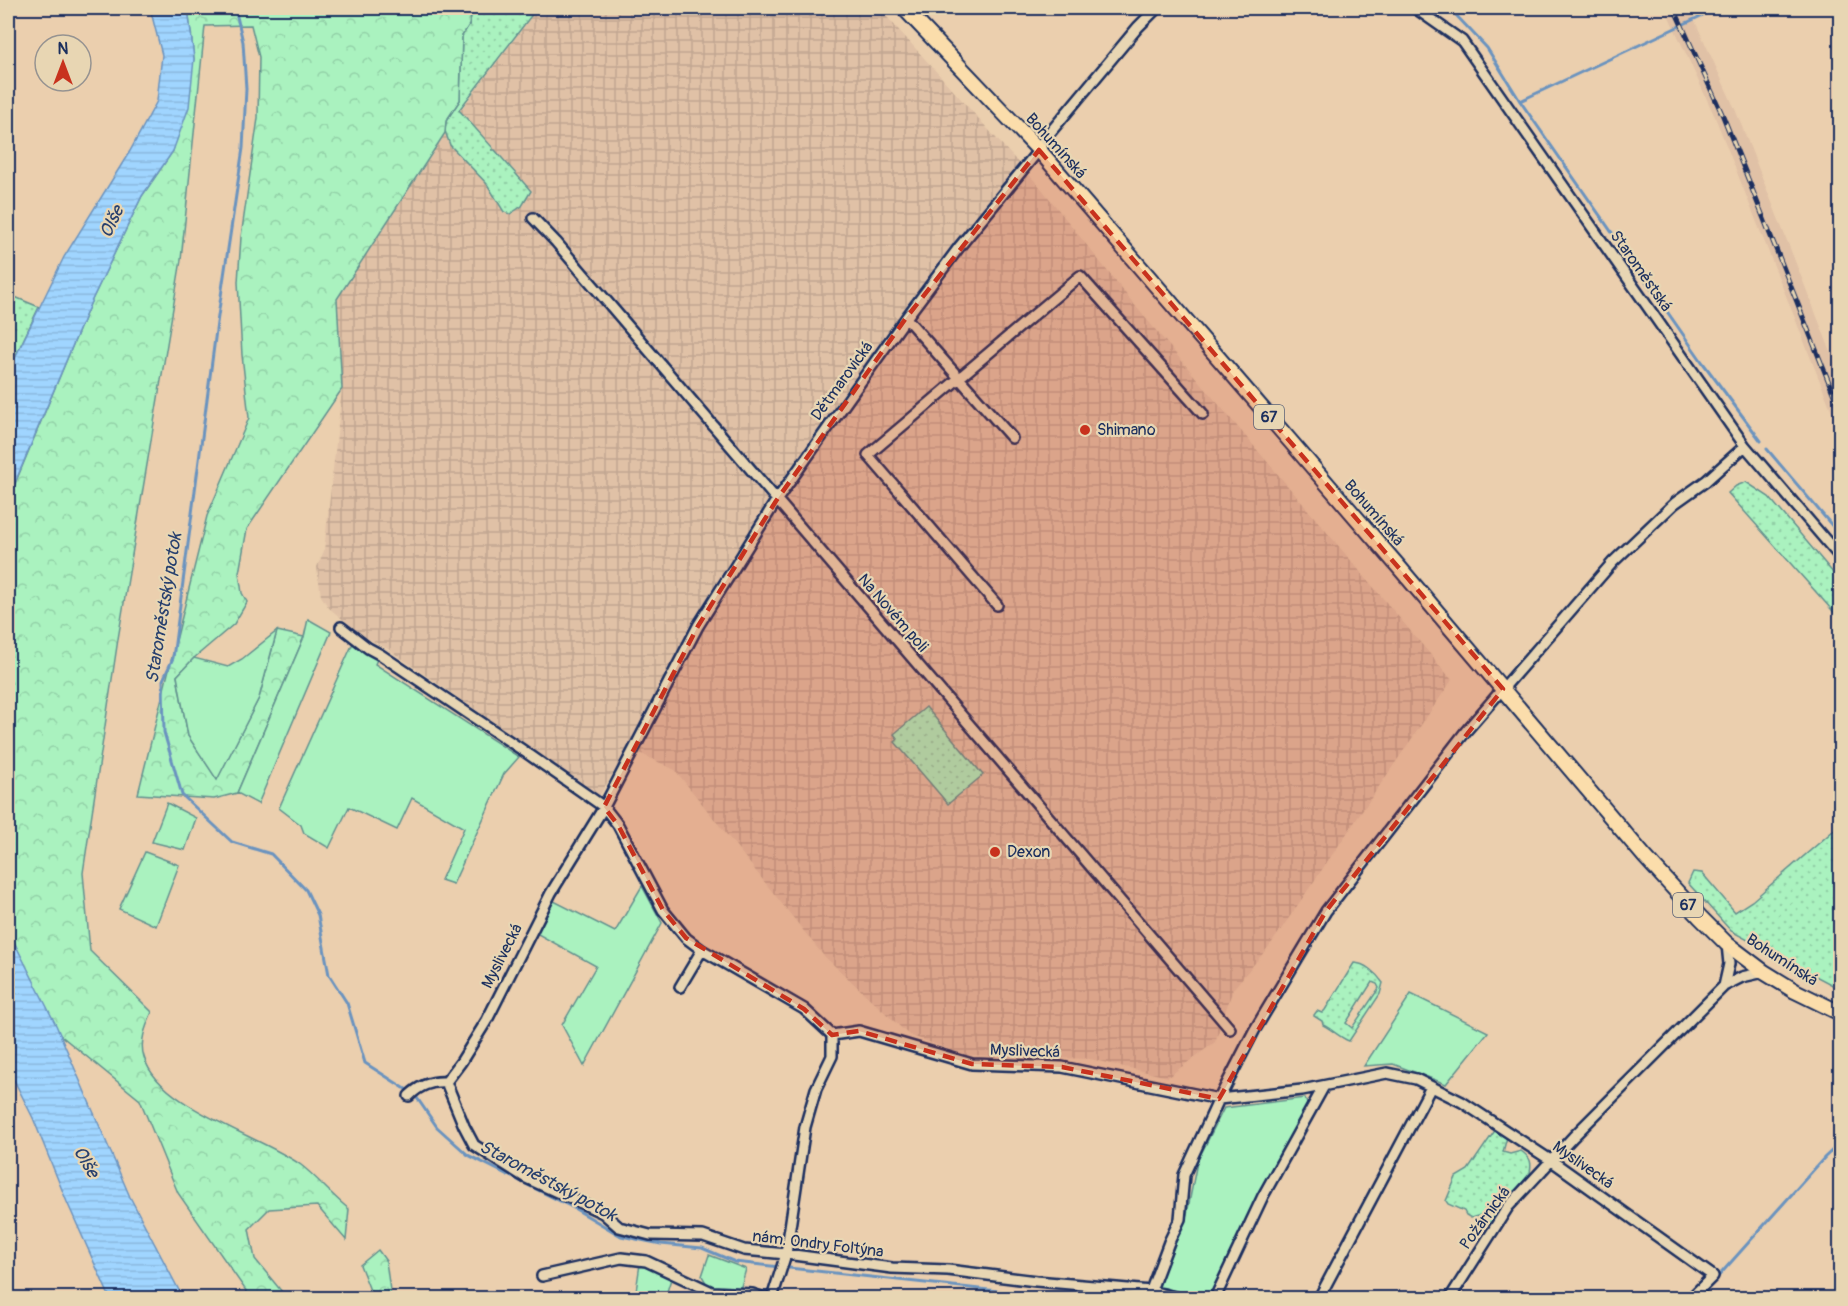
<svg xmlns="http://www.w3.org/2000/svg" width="1848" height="1306" viewBox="0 0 1848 1306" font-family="Pangolin,sans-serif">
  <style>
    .built { fill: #e0c1a6 }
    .industrial { fill: url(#industrial-grid) }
    .grass { fill: url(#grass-dots); stroke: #62908e; stroke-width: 1.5; fill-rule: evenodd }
    .forest { fill: url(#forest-crowns); stroke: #62908e; stroke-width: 1.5 }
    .garden { fill: #aaf2bf; stroke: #62908e; stroke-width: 1.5 }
    .water { fill: url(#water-rules); stroke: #6b93bf; stroke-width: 1.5 }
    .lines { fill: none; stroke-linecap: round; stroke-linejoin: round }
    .stream { stroke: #6b93bf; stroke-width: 3 }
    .minor-casing { stroke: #1b2f5e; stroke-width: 14 }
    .primary-casing { stroke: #1b2f5e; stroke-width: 18 }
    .minor { stroke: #e8d6b3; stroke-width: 9 }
    .primary { stroke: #fbddab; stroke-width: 14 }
    .rail-casing { stroke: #1b2f5e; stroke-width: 5 }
    .rail { stroke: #e8d6b3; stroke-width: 3; stroke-dasharray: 9; stroke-linecap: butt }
    .marked { fill: #c8321e; fill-opacity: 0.2; stroke: #c8321e; stroke-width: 4.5; stroke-dasharray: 12 8; stroke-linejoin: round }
    .poi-dot { fill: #c8321e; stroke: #e8d6b3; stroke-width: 2 }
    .labels { text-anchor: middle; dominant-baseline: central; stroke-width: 4.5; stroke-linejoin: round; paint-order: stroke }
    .shield { fill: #e8d6b3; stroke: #586178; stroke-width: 1.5 }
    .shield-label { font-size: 15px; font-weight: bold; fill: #1b2f5e }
    .street-label { font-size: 16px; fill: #1b2f5e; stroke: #e8d6b3 }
    .poi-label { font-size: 16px; fill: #1b2f5e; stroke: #e8d6b3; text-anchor: start }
    .water-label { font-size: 18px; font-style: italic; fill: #28406e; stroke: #e8d6b3 }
  </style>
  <defs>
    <pattern id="industrial-grid" width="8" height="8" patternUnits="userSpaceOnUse" patternTransform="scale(1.5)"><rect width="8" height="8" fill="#e0c1a6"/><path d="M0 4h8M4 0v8" fill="none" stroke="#c0a691"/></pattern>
    <pattern id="grass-dots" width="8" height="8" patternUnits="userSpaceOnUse" patternTransform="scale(1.5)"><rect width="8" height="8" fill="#aaf2bf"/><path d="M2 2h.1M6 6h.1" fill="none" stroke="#92d0a7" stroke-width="1.8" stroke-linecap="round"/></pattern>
    <pattern id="forest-crowns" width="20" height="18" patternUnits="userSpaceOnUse" patternTransform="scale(1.5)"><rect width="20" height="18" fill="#aaf2bf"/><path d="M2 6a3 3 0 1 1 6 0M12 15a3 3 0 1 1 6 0" fill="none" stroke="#92d0a7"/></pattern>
    <pattern id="water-rules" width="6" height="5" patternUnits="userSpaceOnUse" patternTransform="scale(1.5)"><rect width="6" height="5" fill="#a0d5ff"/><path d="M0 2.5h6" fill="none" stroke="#89b7dd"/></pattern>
  </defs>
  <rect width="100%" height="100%" fill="#ebcfae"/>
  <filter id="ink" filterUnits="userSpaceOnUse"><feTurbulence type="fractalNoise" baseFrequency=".0167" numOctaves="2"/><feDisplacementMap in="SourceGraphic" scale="12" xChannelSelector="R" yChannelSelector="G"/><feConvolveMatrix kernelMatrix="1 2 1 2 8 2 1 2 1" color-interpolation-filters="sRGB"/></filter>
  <g filter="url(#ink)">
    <path class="built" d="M 1665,8 L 1689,8 L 1735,109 L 1840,375 L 1840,432 L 1715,117 Z"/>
    <path class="industrial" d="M 538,8 L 879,8 L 1041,188 L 1137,308 L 1452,680 L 1271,944 L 1233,989 L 1215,1042 L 1168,1077 L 1090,1059 L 965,1055 L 909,1035 L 823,955 L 675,770 L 629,748 L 599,796 L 388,649 L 363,636 L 329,608 L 321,596 L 317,567 L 324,551 L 342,389 L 337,299 L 445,133 L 450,145 L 487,184 L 504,212 L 520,178 L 495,150 L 492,151 L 493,147 L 460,111 Z"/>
    <path class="grass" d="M 473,8 L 537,8 L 459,110 L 493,148 L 492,150 L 495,150 L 531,191 L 522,206 L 510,214 L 504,212 L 487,184 L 450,145 L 445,131 L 446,121 L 460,100 L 462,36 L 469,25 Z
      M 10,295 L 39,307 L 8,372 L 8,302 Z
      M 1746,482 L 1769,497 L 1840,581 L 1840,619 L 1728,493 L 1736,486 Z
      M 926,707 L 983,775 L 948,804 L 895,742 L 898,739 L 894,734 Z
      M 1840,825 L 1840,989 L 1731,931 L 1688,883 L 1693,872 L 1702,873 L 1735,912 L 1752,901 Z
      M 1354,963 C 1365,963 1376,973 1383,983 L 1380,994 L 1349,1041 C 1339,1037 1333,1030 1323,1025 L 1322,1021 L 1314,1016 L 1314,1015 L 1317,1011 L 1322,1013 L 1325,1010 ZM 1372,982 L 1377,984 L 1379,988 L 1352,1028 L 1346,1023 Z
      M 1496,1129 L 1507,1137 L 1503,1152 L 1510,1154 L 1521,1151 C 1531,1158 1532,1162 1530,1173 L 1490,1223 L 1477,1216 L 1471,1218 L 1466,1215 L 1464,1211 L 1448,1204 L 1446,1201 L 1456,1177 L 1468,1170 Z"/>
    <path class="forest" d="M 188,8 L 473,8 L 469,25 L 462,36 L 460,100 L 446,121 L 445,133 L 337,299 L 342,389 L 247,529 L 239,573 L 242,593 L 247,602 L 234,624 L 194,658 L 177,676 L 188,736 L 217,779 L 259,698 L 277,631 L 304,637 L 237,793 L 214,799 L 138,794 L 207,516 L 249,418 L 242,355 L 238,282 L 241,237 L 258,118 L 259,57 L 251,25 L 205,26 L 181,260 L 118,639 L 83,873 L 90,951 L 152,1012 C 146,1026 139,1042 144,1057 C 158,1107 261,1136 301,1165 C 318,1178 332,1196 349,1209 L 346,1240 L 317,1206 L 269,1209 L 249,1229 L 255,1259 L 287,1298 L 252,1298 L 249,1295 L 178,1193 L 140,1100 L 59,1034 L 8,930 L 8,509 L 9,498 L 90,304 L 142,196 L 173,151 L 194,59 Z
      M 378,1250 L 386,1261 L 391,1298 L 373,1298 L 360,1265 Z"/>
    <path class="garden" d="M 308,619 L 331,632 L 258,804 L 237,793 L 304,637 Z
      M 277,631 L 259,698 L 217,780 L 188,736 L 177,676 L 194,658 L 228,667 L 242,659 Z
      M 353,643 L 378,657 L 375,664 L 519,757 L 504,774 L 453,884 L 441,880 L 464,828 L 412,798 L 397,830 L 349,807 L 329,848 L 304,833 L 301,825 L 279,808 Z
      M 167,803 L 196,818 L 185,850 L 152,842 Z
      M 145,852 L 179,865 L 156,926 L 119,909 Z
      M 642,886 L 662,923 L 584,1066 L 562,1025 L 596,966 L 536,933 L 552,900 L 615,932 Z
      M 1411,994 L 1488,1032 L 1446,1084 L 1393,1064 L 1364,1066 Z
      M 1305,1098 L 1308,1107 L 1211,1298 L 1198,1298 L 1158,1286 L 1187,1214 L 1197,1162 L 1224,1108 Z
      M 709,1255 L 746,1269 L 740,1290 L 708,1286 L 702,1276 Z
      M 640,1264 L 671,1279 L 665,1298 L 635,1298 Z"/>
    <path class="water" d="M 150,8 L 188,8 L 194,59 L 189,107 L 173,151 L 142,196 L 90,304 L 19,473 L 9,498 L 8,509 L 8,372 L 64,257 L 130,151 L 157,101 L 162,55 Z
      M 8,930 L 56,1025 L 130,1197 L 183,1298 L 110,1298 L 67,1202 L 33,1118 L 8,1068 Z"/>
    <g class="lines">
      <path class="stream" d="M 235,8 L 243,42 L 246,89 L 243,148 L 217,323 L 173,658 L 163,680 L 164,732 L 182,795 L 232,842 L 271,854 L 306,890 L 318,915 L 329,975 L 347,1003 L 365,1063 L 415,1095 L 437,1127 L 468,1155 L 572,1207 L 621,1236 L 661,1244 L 702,1248 L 735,1262 L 1061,1298
        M 1444,8 L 1454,13 L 1487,48 L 1520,101 L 1703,363 L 1761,441
        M 1520,101 L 1718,8
        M 1767,449 L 1840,535
        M 1699,1298 L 1825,1157 L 1840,1143"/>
      <g class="minor-casing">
        <path id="minor" d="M 1415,8 L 1462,41 L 1745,446 L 1840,557
          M 533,218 L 556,242 L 1230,1029
          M 906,318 L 1012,438
          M 997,605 L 868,455 L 1080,276 L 1203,414
          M 341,627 L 368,648 L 381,655 L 521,749 L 604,807 L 618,825 L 663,910 L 686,938 L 702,950 L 804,1009 L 832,1035 L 832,1056 L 816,1089 L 805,1127 L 786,1254 L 772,1298
          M 1724,986 L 1742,977 L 1764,972
          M 680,987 L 702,950
          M 832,1035 L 859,1031 L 972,1064 L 1062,1067 L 1219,1099 L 1302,1090 L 1387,1073 L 1416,1079 L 1462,1102 L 1552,1161 L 1713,1276 L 1691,1298
          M 446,1082 L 461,1062 L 487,1020 L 551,893 L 604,807 L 698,626 L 776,501 L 906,318 L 960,246 L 1039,150 L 1043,141 L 1138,27 L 1157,8
          M 446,1082 L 464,1126 L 474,1145 L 526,1178 L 603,1213 L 619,1227 L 650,1235 L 703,1236 L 744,1250 L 786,1254 L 892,1268 L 948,1270 L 1036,1281 L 1151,1291 L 1179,1298
          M 409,1096 C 420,1085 431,1081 446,1082
          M 542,1276 L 621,1258 L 646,1261 L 712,1292 L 752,1294 L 764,1298
          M 1148,1298 L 1169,1242 L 1180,1219 L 1184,1175 L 1219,1099 L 1254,1031 L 1326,911 L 1466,731 L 1613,562 L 1675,503 L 1706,481 L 1745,446
          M 1215,1298 L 1263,1196 L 1324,1086
          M 1319,1298 L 1431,1087
          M 1450,1298 L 1508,1207 L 1573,1137 L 1724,986 L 1729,964 L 1727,944"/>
      </g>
      <g class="primary-casing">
        <path id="primary" d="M 904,8 L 1039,150 L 1398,566 L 1645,857 L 1700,917 L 1727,944 L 1764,972 L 1795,991 L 1840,1013"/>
      </g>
      <use href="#minor" class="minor"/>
      <use href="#primary" class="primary"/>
      <g class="rail-casing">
        <path id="rail" d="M 1674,8 L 1723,116 L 1840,410"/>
      </g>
      <use href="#rail" class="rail"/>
    </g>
  </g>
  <path class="marked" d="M 1039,150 L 1503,689 L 1326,911 L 1219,1099 L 1062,1067 L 972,1064 L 859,1031 L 832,1035 L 804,1009 L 686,938 L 663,910 L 618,825 L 604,807 L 698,626 L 776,501 L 906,318 Z"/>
  <g class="poi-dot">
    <circle cx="1085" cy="430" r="6"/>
    <circle cx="995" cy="852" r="6"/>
  </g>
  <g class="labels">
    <g class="shield">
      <rect x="1254" y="405" width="30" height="24" rx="4.5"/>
      <rect x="1673" y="893" width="30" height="24" rx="4.5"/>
    </g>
    <g class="shield-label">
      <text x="1269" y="417">67</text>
      <text x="1688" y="905">67</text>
    </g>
    <g class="street-label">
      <text transform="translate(1056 146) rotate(48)">Bohumínská</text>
      <text transform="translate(1641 271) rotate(55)">Staroměstská</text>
      <text transform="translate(842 381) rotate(-54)">Dětmarovická</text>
      <text transform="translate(1374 513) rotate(49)">Bohumínská</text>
      <text transform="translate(893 613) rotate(49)">Na Novém poli</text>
      <text transform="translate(502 956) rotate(-63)">Myslivecká</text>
      <text transform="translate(1782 960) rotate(33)">Bohumínská</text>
      <text transform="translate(1025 1051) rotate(2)">Myslivecká</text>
      <text transform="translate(1583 1165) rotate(35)">Myslivecká</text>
      <text transform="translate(1485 1218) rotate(-54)">Požárnická</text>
      <text transform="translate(818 1244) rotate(7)">nám. Ondry Foltýna</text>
    </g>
    <g class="poi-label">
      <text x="1097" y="430">Shimano</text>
      <text x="1007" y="852">Dexon</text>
    </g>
    <g class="water-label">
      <text transform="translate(112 222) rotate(-65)">Olše</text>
      <text transform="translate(164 608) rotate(-81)">Staroměstský potok</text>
      <text transform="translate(86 1162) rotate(59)">Olše</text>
      <text transform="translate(548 1181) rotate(28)">Staroměstský potok</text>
    </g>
  </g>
  <rect width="1848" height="1306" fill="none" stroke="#e8d6b3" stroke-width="30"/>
  <rect x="15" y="15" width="1818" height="1276" fill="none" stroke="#1b2f5e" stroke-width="2" filter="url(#ink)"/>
  <g transform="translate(63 63)"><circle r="28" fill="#e8d6b3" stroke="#969391" stroke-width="1.5"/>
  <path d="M0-4.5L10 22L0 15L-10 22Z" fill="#c8321e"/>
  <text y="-9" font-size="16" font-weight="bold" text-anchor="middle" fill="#1b2f5e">N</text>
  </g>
</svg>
